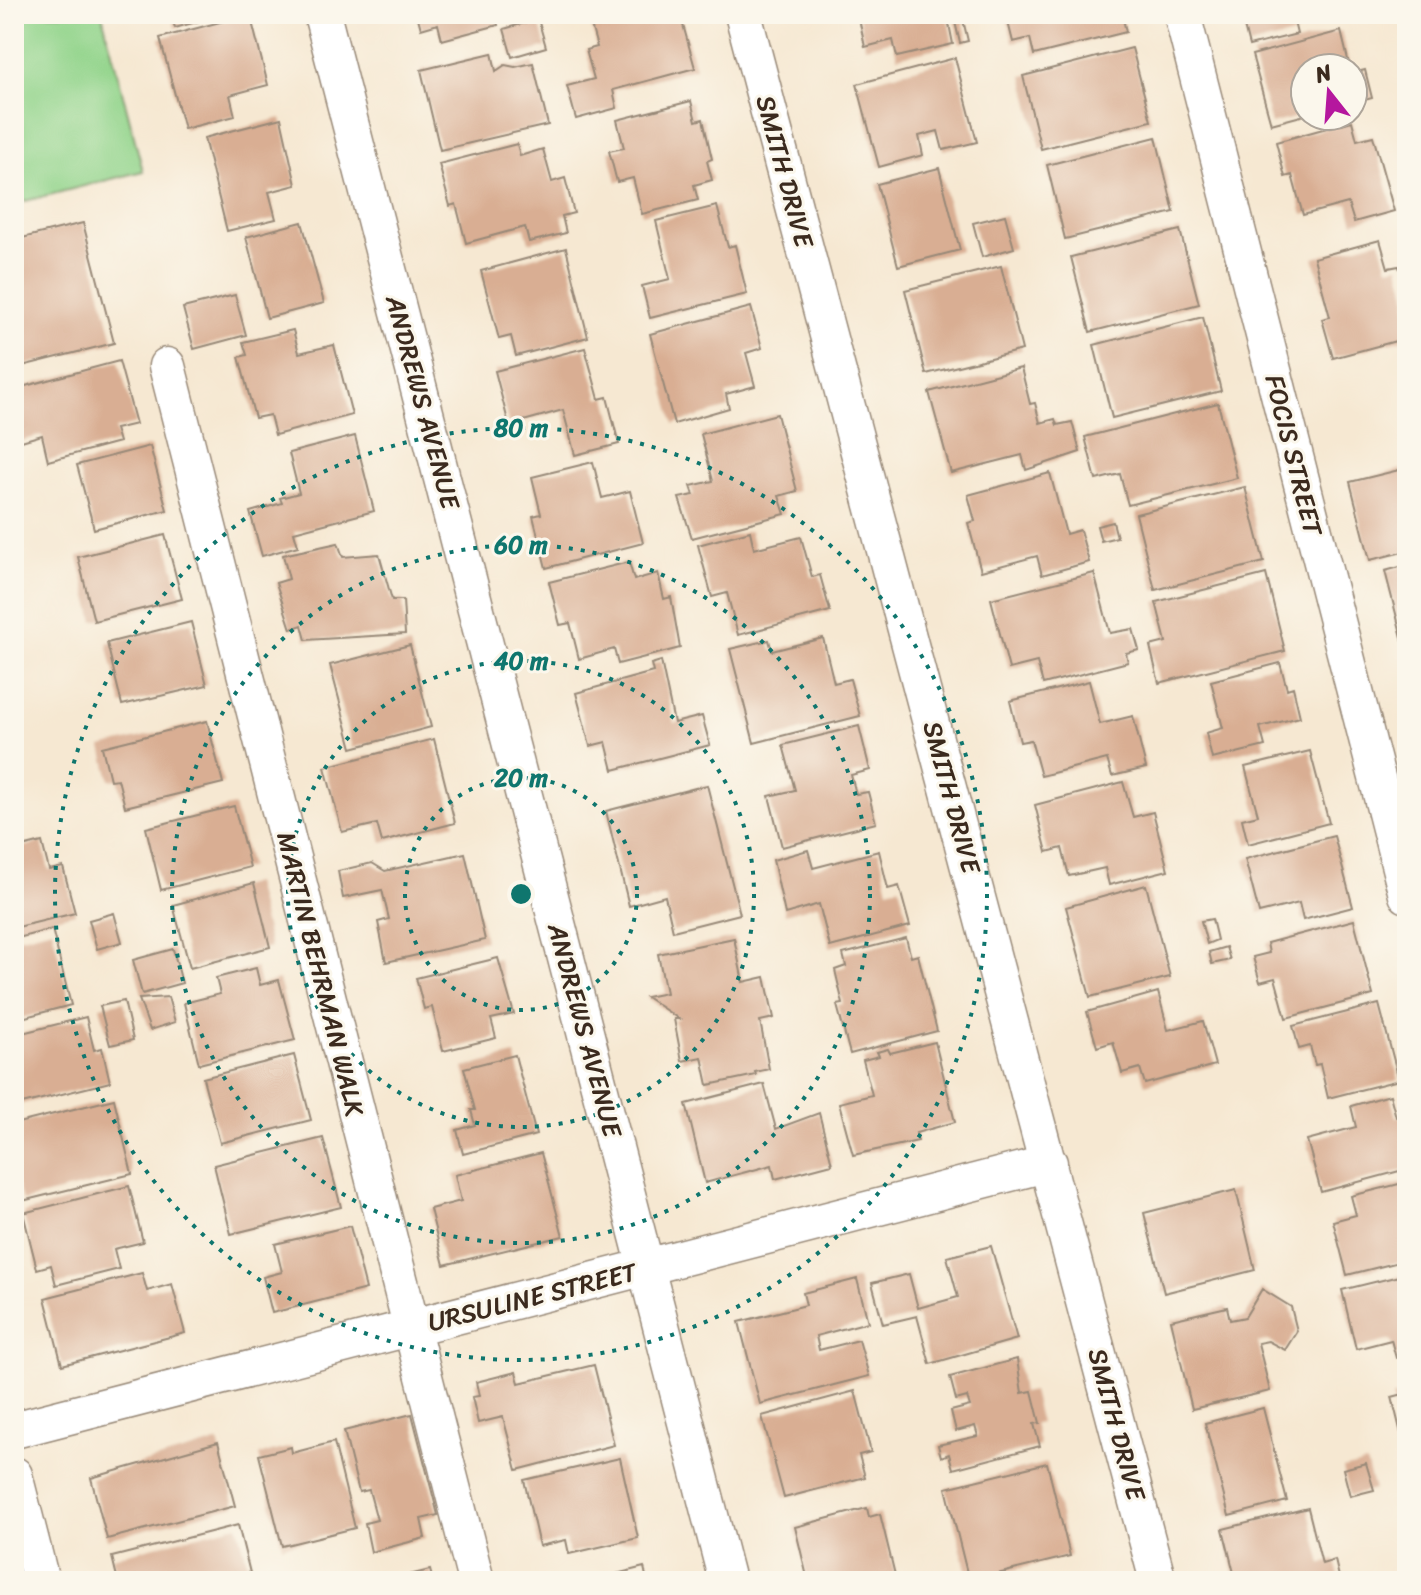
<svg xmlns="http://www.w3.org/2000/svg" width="1421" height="1595" viewBox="0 0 1421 1595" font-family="Sriracha,sans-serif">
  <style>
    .green { fill: #92d48b; stroke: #667f54; stroke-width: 2 }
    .building { fill: #d9ae93 }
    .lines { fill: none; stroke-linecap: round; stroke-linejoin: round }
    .minor-casing { stroke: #988978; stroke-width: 39 }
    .minor { stroke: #fff; stroke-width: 36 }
    .ring { fill: none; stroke: #0f766e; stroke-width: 4; stroke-dasharray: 4 8 }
    .labels { text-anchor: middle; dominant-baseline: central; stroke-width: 6; stroke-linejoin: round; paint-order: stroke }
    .street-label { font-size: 26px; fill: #3b2a1e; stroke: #fbf7ec }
    .centre { fill: #0f766e; stroke: #fbf7ec; stroke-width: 4 }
    .ring-label { font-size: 24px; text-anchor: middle; font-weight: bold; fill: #0f766e; stroke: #fbf7ec; stroke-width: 6; stroke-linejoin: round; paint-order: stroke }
  </style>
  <rect width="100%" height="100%" fill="#fbf7ec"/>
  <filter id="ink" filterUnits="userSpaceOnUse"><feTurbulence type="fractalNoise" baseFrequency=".0125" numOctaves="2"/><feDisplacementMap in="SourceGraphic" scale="16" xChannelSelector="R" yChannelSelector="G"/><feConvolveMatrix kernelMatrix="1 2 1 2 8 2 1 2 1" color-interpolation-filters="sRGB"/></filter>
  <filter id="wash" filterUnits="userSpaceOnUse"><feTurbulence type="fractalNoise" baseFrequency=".006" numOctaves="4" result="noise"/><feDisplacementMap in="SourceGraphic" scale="32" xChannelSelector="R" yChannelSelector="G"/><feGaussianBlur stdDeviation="1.8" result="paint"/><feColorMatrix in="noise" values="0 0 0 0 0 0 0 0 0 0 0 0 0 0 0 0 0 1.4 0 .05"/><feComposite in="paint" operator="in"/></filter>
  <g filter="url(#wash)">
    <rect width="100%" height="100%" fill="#f6e8d2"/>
    <path class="green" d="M 14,14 L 102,14 L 143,171 L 14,204 Z"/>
    <g id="blocks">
      <path class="building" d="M 171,14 L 221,14 L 221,15 L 175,28 Z
        M 250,14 L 268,85 L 230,95 L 235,116 L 184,129 L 160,38 Z
        M 417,14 L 495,14 L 498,25 L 442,40 L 438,24 L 421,29 Z
        M 588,14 L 680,14 L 695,68 L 613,90 L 617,108 L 576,119 L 567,86 L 594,79 L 586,50 L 597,47 Z
        M 858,14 L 947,14 L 953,44 L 897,57 L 893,40 L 865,47 Z
        M 1006,14 L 1122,14 L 1126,32 L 1034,55 L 1030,38 L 1013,42 Z
        M 1236,14 L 1292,14 L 1297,34 L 1249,46 L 1243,22 L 1238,24 Z
        M 538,19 L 546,47 L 512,57 L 504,29 Z
        M 963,20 L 968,41 L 960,43 L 955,22 Z
        M 1341,31 L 1350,68 L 1305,68 L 1305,115 L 1271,124 L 1252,55 Z
        M 1132,48 L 1151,121 L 1041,149 L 1023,76 Z
        M 492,53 L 496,71 L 505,65 L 515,67 L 533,63 L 548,125 L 440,150 L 421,70 Z
        M 955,58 L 977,142 L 943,150 L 938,131 L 919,136 L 923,155 L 879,167 L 857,84 Z
        M 1365,70 L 1372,98 L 1353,103 L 1353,73 Z
        M 691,101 L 696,121 L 703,119 L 712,159 L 707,161 L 712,180 L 694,185 L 698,200 L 642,214 L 633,178 L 617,182 L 609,151 L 624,148 L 617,120 Z
        M 281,118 L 296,185 L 269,192 L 276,219 L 227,231 L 204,138 Z
        M 1352,121 L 1357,140 L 1373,136 L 1394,211 L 1354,222 L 1348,203 L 1303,215 L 1292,175 L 1285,177 L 1276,142 Z
        M 1156,137 L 1174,212 L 1065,239 L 1047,165 Z
        M 517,144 L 520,156 L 543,149 L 552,182 L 565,178 L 574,213 L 562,216 L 566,233 L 529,242 L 525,227 L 466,243 L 456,204 L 450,206 L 439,164 Z
        M 939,168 L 960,250 L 898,266 L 877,184 Z
        M 717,206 L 728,247 L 735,245 L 747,294 L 650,318 L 642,286 L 670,279 L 656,221 Z
        M 1005,215 L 1014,248 L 982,257 L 973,223 Z
        M 302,222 L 324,303 L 267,318 L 246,237 Z
        M 83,223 L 114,343 L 14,368 L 14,240 Z
        M 1180,230 L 1199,304 L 1090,332 L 1071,257 Z
        M 1380,240 L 1388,268 L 1399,266 L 1407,297 L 1407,338 L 1333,358 L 1322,319 L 1330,317 L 1314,258 Z
        M 566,248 L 588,337 L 516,356 L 511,336 L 499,339 L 481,271 Z
        M 1001,266 L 1022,350 L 926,374 L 905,290 Z
        M 235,295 L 246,335 L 194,349 L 183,308 Z
        M 751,307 L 762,348 L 746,353 L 755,386 L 726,394 L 729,408 L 674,424 L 650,334 Z
        M 1203,317 L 1221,391 L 1112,418 L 1094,345 Z
        M 293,330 L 299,353 L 334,345 L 352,415 L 275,435 L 270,415 L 255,418 L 239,357 L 247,355 L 243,342 Z
        M 585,348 L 599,399 L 607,397 L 619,444 L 575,455 L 563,410 L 509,425 L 495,371 Z
        M 119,361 L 136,424 L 115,429 L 119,442 L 48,461 L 42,435 L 18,442 L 14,425 L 14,389 Z
        M 1021,368 L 1030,404 L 1035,403 L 1040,423 L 1055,419 L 1057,425 L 1072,422 L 1080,452 L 1026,470 L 1022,455 L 951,473 L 929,392 Z
        M 1218,403 L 1237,478 L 1128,505 L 1120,474 L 1096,480 L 1085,437 Z
        M 777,414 L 797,491 L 779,496 L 785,514 L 692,538 L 679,498 L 694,495 L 691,486 L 713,481 L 701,434 Z
        M 355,436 L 374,511 L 294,532 L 298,546 L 262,556 L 250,512 L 282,503 L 280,498 L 299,493 L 289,453 Z
        M 150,446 L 167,510 L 94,529 L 77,465 Z
        M 593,462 L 602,498 L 630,491 L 643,543 L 546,568 L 533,516 L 541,514 L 532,477 Z
        M 1407,468 L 1407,551 L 1370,560 L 1350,482 Z
        M 1050,473 L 1066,534 L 1080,530 L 1089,562 L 1042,575 L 1037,556 L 981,571 L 968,523 L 975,521 L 968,495 Z
        M 1245,487 L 1264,562 L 1155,590 L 1136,514 Z
        M 1113,522 L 1117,537 L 1101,541 L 1097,526 Z
        M 750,531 L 754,549 L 801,537 L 812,577 L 820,575 L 830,611 L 738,635 L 727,593 L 712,597 L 698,545 Z
        M 165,535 L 182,599 L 94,621 L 78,557 Z
        M 338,543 L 343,557 L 379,554 L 392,600 L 403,600 L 405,634 L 306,640 L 302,625 L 291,629 L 276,583 L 289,579 L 283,555 Z
        M 629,562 L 634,580 L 658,573 L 664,599 L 671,597 L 680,648 L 618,664 L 614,649 L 579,659 L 570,623 L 560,625 L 549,582 Z
        M 1407,565 L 1407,653 L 1406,653 L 1385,571 Z
        M 1094,573 L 1110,633 L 1133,629 L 1139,650 L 1126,653 L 1128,662 L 1043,684 L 1037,662 L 1009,669 L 991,599 Z
        M 1266,574 L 1285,651 L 1159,683 L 1150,646 L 1166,642 L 1156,602 Z
        M 191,622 L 207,685 L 122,705 L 107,643 Z
        M 823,638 L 834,683 L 850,679 L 860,716 L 754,743 L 730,649 L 769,640 L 772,651 Z
        M 410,645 L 431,727 L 352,748 L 330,665 Z
        M 661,661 L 674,723 L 702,716 L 710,745 L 613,770 L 606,742 L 590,746 L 576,693 L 653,672 L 651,664 Z
        M 1280,663 L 1287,689 L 1293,687 L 1300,717 L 1260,727 L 1265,746 L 1212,759 L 1206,733 L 1223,728 L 1211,681 Z
        M 1089,681 L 1100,724 L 1133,716 L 1146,768 L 1112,776 L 1107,759 L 1041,776 L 1031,740 L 1020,742 L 1010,701 Z
        M 207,721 L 223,783 L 125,807 L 118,779 L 110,780 L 102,747 Z
        M 859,726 L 870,770 L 851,775 L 856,794 L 868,792 L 876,823 L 782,847 L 769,796 L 795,790 L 783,745 Z
        M 434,739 L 455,823 L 382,842 L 377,824 L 342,832 L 325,767 Z
        M 1310,751 L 1329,823 L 1248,844 L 1242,819 L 1258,815 L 1245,767 Z
        M 1123,782 L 1133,817 L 1153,812 L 1168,870 L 1109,885 L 1105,868 L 1069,876 L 1062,848 L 1047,852 L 1035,805 Z
        M 707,785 L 740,914 L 673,931 L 665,896 L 629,906 L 606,811 Z
        M 234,806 L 250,867 L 161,890 L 146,828 Z
        M 14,808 L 21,833 L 14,835 Z
        M 1334,836 L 1353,907 L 1303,920 L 1299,903 L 1259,913 L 1245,859 Z
        M 42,842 L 49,870 L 63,867 L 75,913 L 14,928 L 14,849 Z
        M 808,850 L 813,868 L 879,851 L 888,889 L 899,886 L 910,926 L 830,947 L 819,904 L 785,914 L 773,860 Z
        M 465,853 L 485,940 L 386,962 L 378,922 L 389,919 L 382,890 L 343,898 L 338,871 L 372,863 L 385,871 Z
        M 254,883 L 270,947 L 190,968 L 173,905 Z
        M 1146,885 L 1170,977 L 1090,997 L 1066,907 Z
        M 114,913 L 122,942 L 97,949 L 89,920 Z
        M 1212,919 L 1217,940 L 1207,944 L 1201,921 Z
        M 1354,920 L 1373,995 L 1286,1018 L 1275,978 L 1260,982 L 1253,957 L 1269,953 L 1267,943 Z
        M 52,929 L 71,1005 L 14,1020 L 14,939 Z
        M 734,938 L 743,982 L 765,977 L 774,1018 L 760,1021 L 769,1069 L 755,1072 L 756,1075 L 708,1085 L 702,1057 L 682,1061 L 674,1019 L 679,1019 L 646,997 L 666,993 L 658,954 Z
        M 906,938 L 911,957 L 918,955 L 937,1031 L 850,1054 L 837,1005 L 843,1004 L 835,970 L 846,966 L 843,954 Z
        M 1226,947 L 1230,960 L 1212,964 L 1209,952 Z
        M 173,949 L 182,983 L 142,994 L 133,960 Z
        M 498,958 L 514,1014 L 491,1019 L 496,1038 L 443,1051 L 432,1007 L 424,1009 L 416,978 Z
        M 256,968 L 260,985 L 279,980 L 295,1040 L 199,1064 L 184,1003 L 220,994 L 216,978 Z
        M 1158,992 L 1168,1030 L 1203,1021 L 1215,1065 L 1145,1084 L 1140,1068 L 1122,1073 L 1113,1042 L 1097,1047 L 1087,1012 Z
        M 168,997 L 175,1022 L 150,1030 L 139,999 Z
        M 124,1001 L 133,1040 L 110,1045 L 100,1006 Z
        M 1379,1004 L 1399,1080 L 1328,1098 L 1320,1064 L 1315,1065 L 1310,1046 L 1299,1049 L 1293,1026 Z
        M 86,1017 L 94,1050 L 102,1048 L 110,1082 L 14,1106 L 14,1035 Z
        M 935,1042 L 955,1122 L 916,1133 L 918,1141 L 853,1155 L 839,1103 L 872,1095 L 863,1060 L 879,1056 L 877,1052 L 888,1049 L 890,1053 Z
        M 294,1055 L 311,1120 L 220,1143 L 203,1078 Z
        M 515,1055 L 536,1135 L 463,1154 L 457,1130 L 475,1125 L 471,1110 L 475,1110 L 464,1068 Z
        M 764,1084 L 776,1129 L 819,1113 L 832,1164 L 775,1179 L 772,1165 L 705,1183 L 686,1104 Z
        M 1390,1095 L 1396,1117 L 1405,1115 L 1407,1124 L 1407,1169 L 1321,1192 L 1307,1140 L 1356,1127 L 1351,1106 Z
        M 114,1099 L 132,1174 L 22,1201 L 14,1171 L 14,1124 Z
        M 323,1138 L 341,1207 L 231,1234 L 214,1165 Z
        M 541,1153 L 563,1236 L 444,1265 L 430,1209 L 461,1201 L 455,1175 Z
        M 1407,1182 L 1407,1260 L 1347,1275 L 1333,1221 L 1356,1215 L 1351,1196 Z
        M 129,1186 L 143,1242 L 114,1249 L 119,1269 L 56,1285 L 51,1265 L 37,1269 L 23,1213 Z
        M 1236,1190 L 1255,1270 L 1164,1293 L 1144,1213 Z
        M 350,1226 L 366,1289 L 272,1313 L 263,1277 L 282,1272 L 275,1244 Z
        M 991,1246 L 1017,1339 L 930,1364 L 917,1316 L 883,1324 L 872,1283 L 909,1274 L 918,1308 L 958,1297 L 947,1257 Z
        M 142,1273 L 147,1291 L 172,1284 L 185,1333 L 62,1365 L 45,1298 Z
        M 1407,1274 L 1407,1355 L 1396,1358 L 1391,1340 L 1356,1349 L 1342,1290 Z
        M 857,1279 L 868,1322 L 816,1336 L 819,1350 L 859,1340 L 869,1376 L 760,1404 L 739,1322 L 806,1305 L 803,1293 Z
        M 1262,1289 L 1291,1307 L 1297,1331 L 1285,1350 L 1268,1341 L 1258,1343 L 1270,1391 L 1192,1409 L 1171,1320 L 1227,1307 L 1230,1320 L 1245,1317 Z
        M 1017,1359 L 1022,1393 L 1032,1391 L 1040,1423 L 1034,1424 L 1040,1446 L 953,1469 L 949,1454 L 941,1457 L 938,1445 L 978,1436 L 975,1426 L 956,1431 L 951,1411 L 970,1406 L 967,1397 L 956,1400 L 950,1377 Z
        M 594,1365 L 614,1445 L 517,1470 L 503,1417 L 478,1423 L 472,1397 L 479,1396 L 476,1382 L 516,1372 L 519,1383 Z
        M 855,1391 L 871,1452 L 859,1455 L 865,1477 L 784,1498 L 762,1416 Z
        M 1407,1393 L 1407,1445 L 1404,1446 L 1392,1397 Z
        M 1263,1408 L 1287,1501 L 1229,1516 L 1205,1423 Z
        M 412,1414 L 438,1515 L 421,1519 L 425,1538 L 371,1552 L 365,1523 L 377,1520 L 369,1490 L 359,1492 L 344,1431 Z
        M 218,1442 L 235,1506 L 107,1539 L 91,1478 Z
        M 334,1442 L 355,1528 L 282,1546 L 259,1455 L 291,1447 L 292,1453 Z
        M 620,1458 L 638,1538 L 569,1554 L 566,1540 L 539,1546 L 524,1480 Z
        M 1047,1463 L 1070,1556 L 969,1581 L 946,1488 Z
        M 1366,1463 L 1374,1490 L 1350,1496 L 1343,1469 Z
        M 867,1508 L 869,1517 L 880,1514 L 896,1579 L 808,1581 L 795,1527 Z
        M 1308,1508 L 1322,1564 L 1335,1560 L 1340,1581 L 1236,1581 L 1223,1529 Z
        M 238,1525 L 252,1581 L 118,1581 L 112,1557 Z
        M 644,1567 L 647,1581 L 592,1581 L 592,1580 Z
        M 430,1570 L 433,1581 L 388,1581 L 388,1580 Z"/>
    </g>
  </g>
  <g filter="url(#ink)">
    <use href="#blocks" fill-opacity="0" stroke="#988978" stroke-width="2"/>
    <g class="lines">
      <g class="minor-casing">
        <path id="minor" d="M 322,14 L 727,1581
          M 743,14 L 1158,1581
          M 1182,14 L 1407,895
          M 167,366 L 476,1581
          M 14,1430 L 1049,1163
          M 14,1475 L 41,1581"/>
      </g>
      <use href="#minor" class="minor"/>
    </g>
  </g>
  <g class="ring">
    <circle cx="521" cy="894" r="116"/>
    <circle cx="521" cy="894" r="233"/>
    <circle cx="521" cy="894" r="349"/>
    <circle cx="521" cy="894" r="466"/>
  </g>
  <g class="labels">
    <g class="street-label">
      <text transform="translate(785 171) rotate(75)">SMITH DRIVE</text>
      <text transform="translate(423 402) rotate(75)">ANDREWS AVENUE</text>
      <text transform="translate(1294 455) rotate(76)">FOCIS STREET</text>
      <text transform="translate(952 797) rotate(75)">SMITH DRIVE</text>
      <text transform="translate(321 974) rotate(76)">MARTIN BEHRMAN WALK</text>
      <text transform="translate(585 1030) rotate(75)">ANDREWS AVENUE</text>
      <text transform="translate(532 1297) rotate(-14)">URSULINE STREET</text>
      <text transform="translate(1117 1424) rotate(75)">SMITH DRIVE</text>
    </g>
  </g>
  <circle cx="521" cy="894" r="12" class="centre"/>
  <g class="ring-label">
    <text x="521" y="436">80 m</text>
    <text x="521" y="553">60 m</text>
    <text x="521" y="669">40 m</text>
    <text x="521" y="786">20 m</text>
  </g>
  <rect width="1421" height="1595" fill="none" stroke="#fbf7ec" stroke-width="48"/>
  <g transform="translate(1329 92) rotate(343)"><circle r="38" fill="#fbf7ec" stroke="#aea59a" stroke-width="2"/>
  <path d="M0-6L14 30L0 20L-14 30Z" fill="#b5179e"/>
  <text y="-12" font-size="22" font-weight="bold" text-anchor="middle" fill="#3b2a1e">N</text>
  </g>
</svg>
